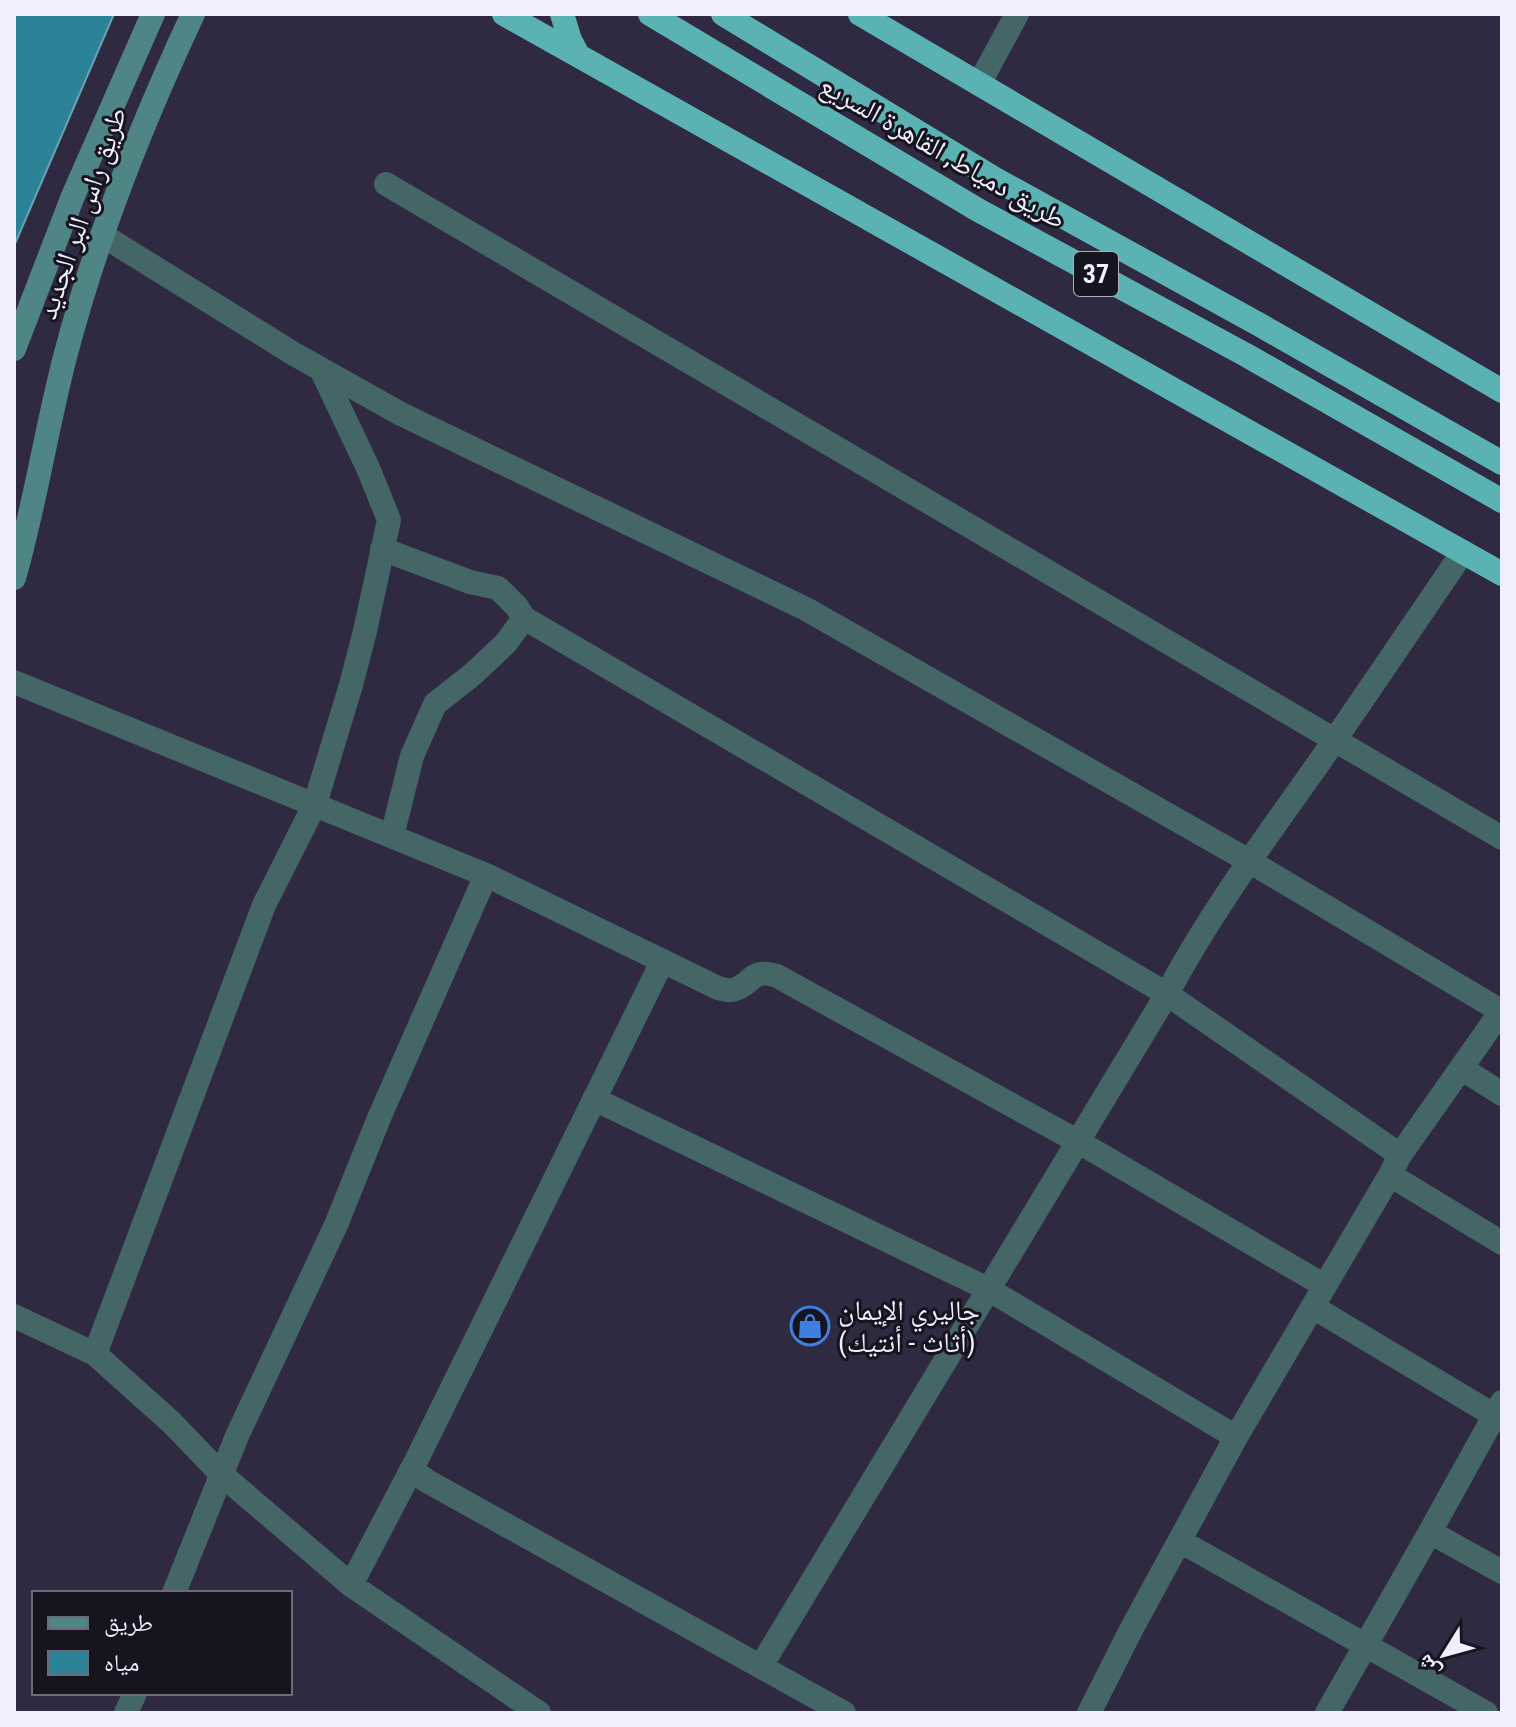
<svg xmlns="http://www.w3.org/2000/svg" width="1516" height="1727" viewBox="0 0 1516 1727" font-family="'Roboto Condensed','Noto Naskh Arabic',sans-serif">
  <style>
    .water { fill: #2c8297; stroke: #67a2b6; stroke-width: 2 }
    .lines { fill: none; stroke-linecap: round; stroke-linejoin: round }
    .street { stroke: #456666; stroke-width: 24 }
    .secondary { stroke: #4f8685; stroke-width: 24 }
    .highway { stroke: #5ab3b2; stroke-width: 24 }
    .labels { text-anchor: middle; dominant-baseline: central; stroke-width: 6; stroke-linejoin: round; paint-order: stroke }
    .shield { fill: #16141f; stroke: #afadbb; stroke-width: 2 }
    .shield-label { font-size: 26px; font-weight: bold; fill: #f1eefe }
    .street-label { font-size: 28px; fill: #f1eefe; stroke: #16141f }
    .poi-label { font-size: 28px; fill: #f1eefe; stroke: #16141f; text-anchor: start }
  </style>
  <rect width="100%" height="100%" fill="#2f2a41"/>
  <path class="water" d="M 14,14 L 114,14 L 14,246 Z"/>
  <g class="lines">
    <path class="street" d="M 979,84 L 1017,14
      M 386,184 L 1502,838
      M 102,235 L 294,354 L 401,414 L 806,609 L 1249,861 L 1501,1011
      M 382,549 L 470,582 L 498,588 L 517,607 L 524,618 L 506,643 L 473,674 L 435,704 L 412,756 L 392,836
      M 524,618 L 1167,994 L 1400,1155
      M 14,682 L 486,875 L 718,988 C 723,989 727,991 732,990 C 753,986 749,967 777,976 L 1077,1141 L 1325,1286
      M 1461,1068 L 1502,1094
      M 594,1099 L 988,1289 L 1236,1437
      M 1390,1175 L 1502,1243
      M 1313,1307 L 1502,1420
      M 14,1316 L 95,1354 L 172,1423 L 221,1474 L 351,1585 L 539,1713
      M 95,1354 L 264,905 L 315,804 L 351,685 L 365,631 L 389,520 L 368,468 L 321,369
      M 411,1470 L 427,1481 L 844,1713
      M 1430,1532 L 1502,1572
      M 1180,1541 L 1486,1713
      M 351,1585 L 416,1461 L 662,962
      M 174,1593 L 237,1436 L 336,1225 L 379,1118 L 486,875
      M 761,1666 L 1167,994 C 1210,913 1265,839 1318,764 C 1367,694 1415,622 1463,552
      M 126,1713 L 135,1693
      M 1089,1713 L 1132,1628 L 1236,1437 L 1390,1175 L 1400,1155 L 1502,1010
      M 1327,1713 L 1430,1532 L 1502,1402"/>
    <path class="secondary" d="M 14,349 L 73,196 L 153,14
      M 14,578 C 35,505 46,430 65,357 C 96,238 141,125 193,14"/>
    <path class="highway" d="M 504,14 L 1502,574
      M 562,14 L 570,40 L 578,55
      M 650,14 L 978,210 L 1246,355 L 1502,501
      M 723,14 L 995,179 L 1260,325 L 1502,463
      M 860,14 L 1502,391"/>
  </g>
  <defs>
    <g id="shop-ring" transform="scale(2)"><circle r="9.5" fill="#16141f" stroke="#3f7fe0" stroke-width="1.5"/><path d="M-5-2.5h2.3a2.7 3.5 0 0 1 5.4 0H5L5.5 6h-11ZM-1.5-2.5h3a1.5 2.3 0 0 0-3 0Z" fill="#3f7fe0"/></g>
  </defs>
  <g fill-rule="evenodd">
    <use href="#shop-ring" x="810" y="1326"/>
  </g>
  <g class="labels">
    <rect class="shield" x="1074" y="252" width="44" height="44" rx="6"/>
    <g class="shield-label">
      <text x="1096" y="274">37</text>
    </g>
    <g class="street-label">
      <text transform="translate(943 152) rotate(30)">طريق دمياط, القاهرة السريع</text>
      <text transform="translate(82 213) rotate(-71)">طريق راس البر الجديد</text>
    </g>
    <g class="poi-label">
      <text x="838" y="1310">جاليري الإيمان<tspan x="838" dy="32">(أثاث - أنتيك)</tspan></text>
    </g>
  </g>
  <rect width="1516" height="1727" fill="none" stroke="#f1eefe" stroke-width="32"/>
  <rect x="32" y="1591" width="260" height="104" fill="#16141f" stroke="#6e6b78" stroke-width="2"/>
  <rect x="48" y="1617" width="40" height="12" fill="#4f8685" stroke="#6e6b78" stroke-width="2"/>
  <text x="104" y="1631" font-size="24" fill="#f1eefe">طريق</text>
  <rect x="48" y="1651" width="40" height="24" fill="#2c8297" stroke="#6e6b78" stroke-width="2"/>
  <text x="104" y="1671" font-size="24" fill="#f1eefe">مياه</text>
  <g transform="translate(1444 1655) rotate(233)" stroke="#16141f" stroke-width="6" paint-order="stroke">
  <path d="M0-6L14 30L0 20L-14 30Z" fill="#f1eefe"/>
  <text y="-12" font-size="22" font-weight="bold" text-anchor="middle" fill="#f1eefe">ش</text>
  </g>
</svg>
